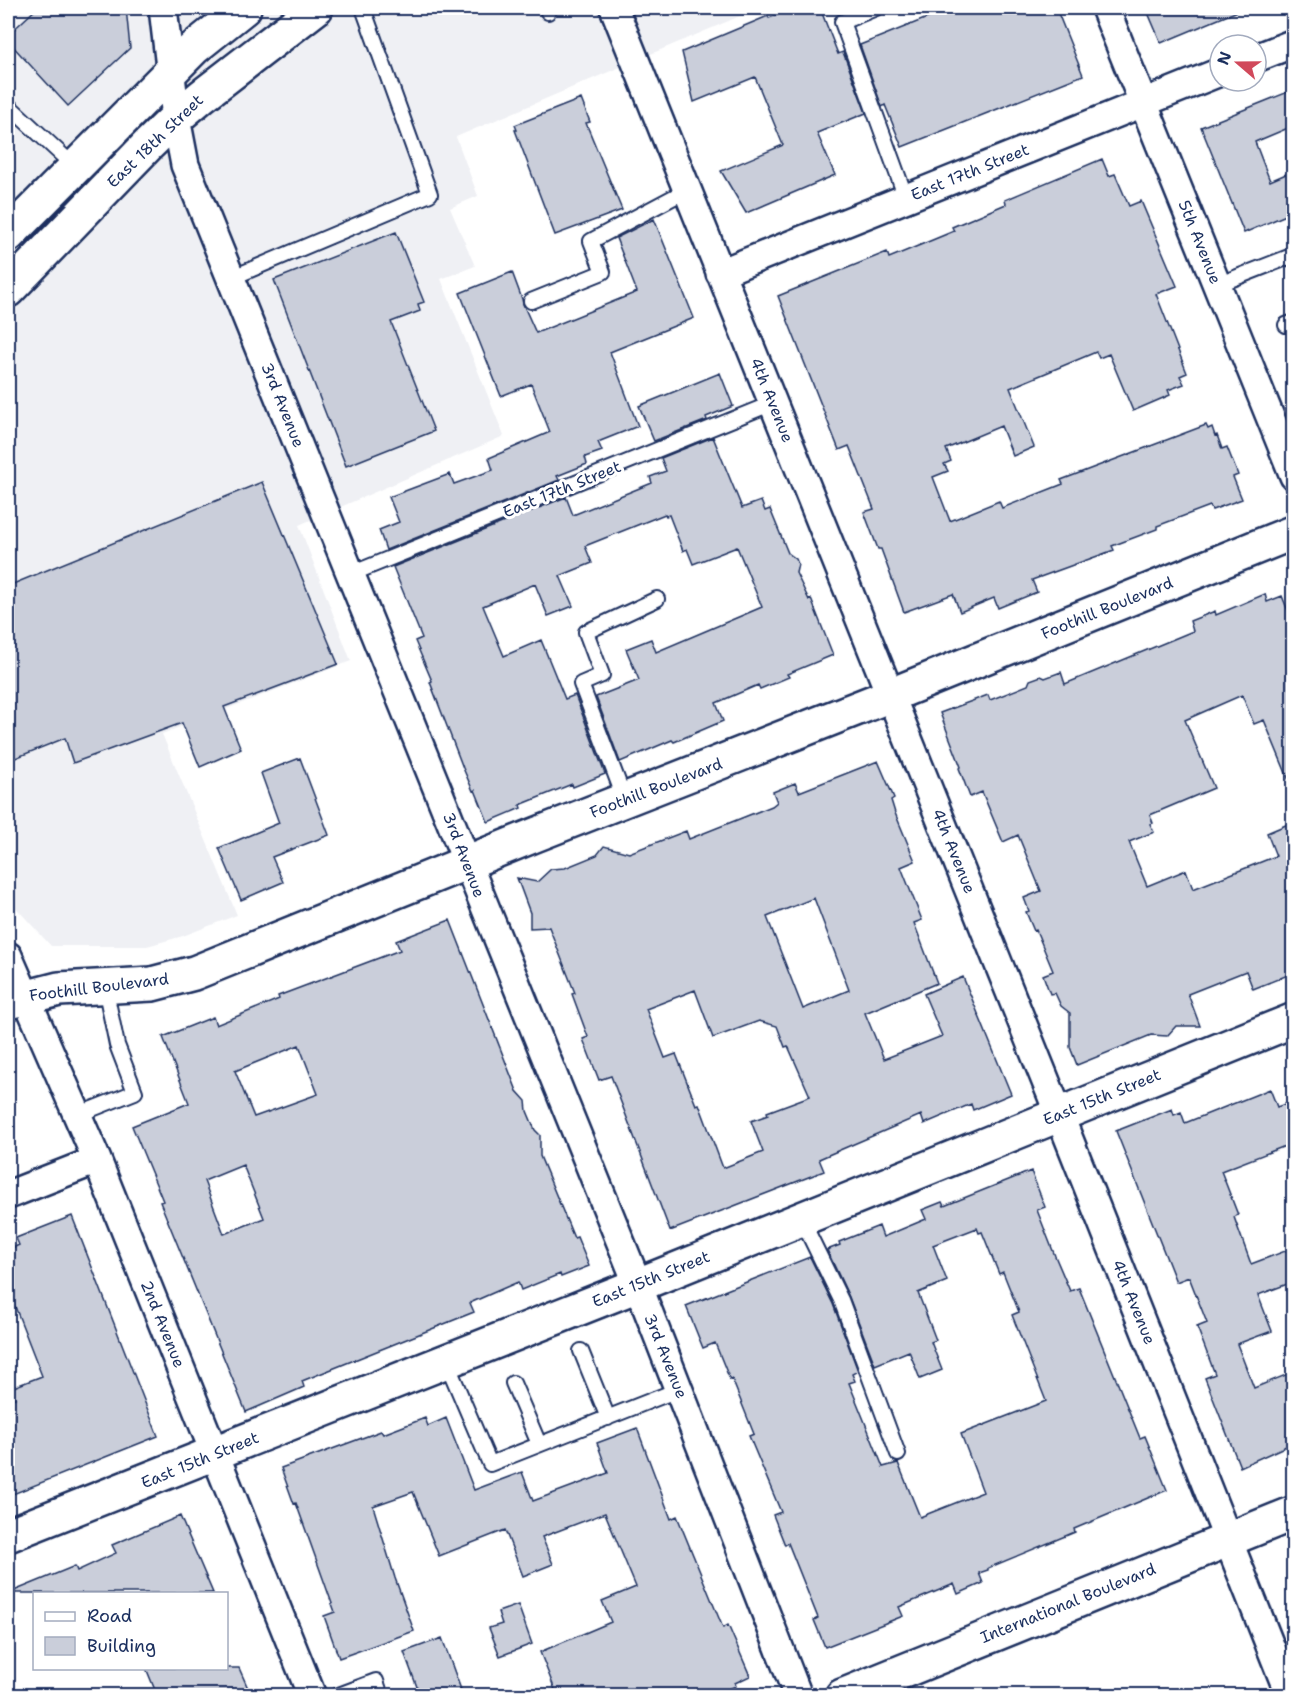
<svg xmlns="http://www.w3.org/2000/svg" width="1301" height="1703" viewBox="0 0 1301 1703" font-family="'Shantell Sans',sans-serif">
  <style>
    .built { fill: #eff0f4 }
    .building { fill: #caceda; stroke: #1b2f5e; stroke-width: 1.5; fill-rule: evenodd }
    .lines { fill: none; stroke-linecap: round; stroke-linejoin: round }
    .lane-casing { stroke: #1b2f5e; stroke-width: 18 }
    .street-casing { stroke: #1b2f5e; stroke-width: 32 }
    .secondary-casing { stroke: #1b2f5e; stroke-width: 38 }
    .primary-casing { stroke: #1b2f5e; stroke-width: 38 }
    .lane { stroke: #fff; stroke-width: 14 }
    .street { stroke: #fff; stroke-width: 27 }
    .secondary { stroke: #fff; stroke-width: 33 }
    .primary { stroke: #fff; stroke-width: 33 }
    .labels { text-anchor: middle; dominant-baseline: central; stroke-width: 6; stroke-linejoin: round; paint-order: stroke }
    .street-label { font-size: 16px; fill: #1b2f5e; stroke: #fff }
  </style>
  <rect width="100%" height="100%" fill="#fff"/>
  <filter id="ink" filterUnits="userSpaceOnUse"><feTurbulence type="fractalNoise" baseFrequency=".0167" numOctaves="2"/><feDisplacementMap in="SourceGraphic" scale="12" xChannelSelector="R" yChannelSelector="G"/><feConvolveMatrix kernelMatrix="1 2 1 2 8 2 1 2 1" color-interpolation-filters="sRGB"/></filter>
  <g filter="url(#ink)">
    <path class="built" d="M 8,8 L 759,8 L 456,137 L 478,196 L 450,208 L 475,266 L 441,279 L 504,436 L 299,525 L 351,661 L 162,734 L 237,915 L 183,936 L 147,946 L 51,946 L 8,899 Z"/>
    <path class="building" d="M 37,8 L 126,8 L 130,48 L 68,106 L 8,41 L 8,35 Z
      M 795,8 L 820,8 L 838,54 L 843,52 L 866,113 L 817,133 L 835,175 L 746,213 L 721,171 L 783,145 L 755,77 L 694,102 L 682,52 L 768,16 L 769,18 Z
      M 952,8 L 1056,8 L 1083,75 L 902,147 L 885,105 L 882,107 L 860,45 Z
      M 1146,8 L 1245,8 L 1161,43 Z
      M 1293,90 L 1293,126 L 1255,142 L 1270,181 L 1293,171 L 1293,212 L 1244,233 L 1201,127 Z
      M 581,99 L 590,122 L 586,123 L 622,210 L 555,235 L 515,130 L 517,130 L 515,125 Z
      M 1102,159 L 1109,176 L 1115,174 L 1129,206 L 1141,201 L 1177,286 L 1156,294 L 1187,373 L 1180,376 L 1184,384 L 1168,390 L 1170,395 L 1133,411 L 1109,354 L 1099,358 L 1096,352 L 1010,388 L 1034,447 L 1013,456 L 1001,426 L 946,449 L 951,461 L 944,464 L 948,471 L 933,477 L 950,521 L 999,501 L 1002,508 L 1063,484 L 1061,480 L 1206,425 L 1208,429 L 1212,427 L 1215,436 L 1217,435 L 1222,449 L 1227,447 L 1238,475 L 1233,477 L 1242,499 L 1212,510 L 1210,506 L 1157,526 L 1157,529 L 1112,546 L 1114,550 L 1032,580 L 1037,592 L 998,608 L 994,598 L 960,612 L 953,594 L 904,612 L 881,549 L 878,549 L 864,512 L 874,509 L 849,446 L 839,450 L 778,296 L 887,252 L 889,258 L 954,231 L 952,227 L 1006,204 L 1005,200 Z
      M 654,219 L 694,318 L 610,352 L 638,426 L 598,442 L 602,451 L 585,457 L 587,464 L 557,476 L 559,480 L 386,550 L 379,530 L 399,522 L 389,497 L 450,474 L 454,484 L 493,470 L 489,458 L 550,432 L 531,384 L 501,396 L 460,293 L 512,272 L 522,299 L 523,304 L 536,333 L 637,292 L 616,238 Z
      M 396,232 L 424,302 L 418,304 L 420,311 L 391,322 L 434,431 L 346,466 L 274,280 Z
      M 720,373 L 733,406 L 706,417 L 707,420 L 654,441 L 639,406 Z
      M 713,437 L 742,508 L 761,501 L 765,511 L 770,509 L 788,553 L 796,559 L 798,564 L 796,573 L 809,600 L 811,599 L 833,655 L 787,674 L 789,677 L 760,689 L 758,685 L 716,703 L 723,721 L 674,742 L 672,740 L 620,762 L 596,697 L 639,680 L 626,649 L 651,639 L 656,652 L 762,607 L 737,547 L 693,564 L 687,549 L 683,551 L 669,515 L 666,516 L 665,514 L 585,546 L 592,563 L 560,576 L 573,606 L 548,616 L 535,584 L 483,606 L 504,656 L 541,640 L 565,699 L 575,695 L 605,774 L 573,787 L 572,784 L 520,805 L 521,808 L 488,822 L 475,790 L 473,791 L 463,768 L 430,682 L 432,681 L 415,641 L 422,638 L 393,567 L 566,497 L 573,515 L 652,483 L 650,477 L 666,471 L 661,458 Z
      M 262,482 L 338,664 L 224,707 L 241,749 L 200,767 L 182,723 L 73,763 L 65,738 L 8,761 L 8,586 Z
      M 1265,594 L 1267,602 L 1282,596 L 1293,623 L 1293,790 L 1264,720 L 1254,724 L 1242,695 L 1185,720 L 1214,788 L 1150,815 L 1153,823 L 1150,824 L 1154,832 L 1129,842 L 1147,886 L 1186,870 L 1193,889 L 1276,856 L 1267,833 L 1293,822 L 1293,973 L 1253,989 L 1246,971 L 1188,994 L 1200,1026 L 1176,1026 L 1167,1036 L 1151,1035 L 1077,1065 L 1070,1047 L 1070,1013 L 1061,1006 L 1055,993 L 1050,994 L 1043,975 L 1053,971 L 1036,930 L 1034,931 L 1026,912 L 1029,911 L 1024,898 L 1041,891 L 1018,835 L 1003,842 L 982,792 L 970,797 L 959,768 L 961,767 L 940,713 L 988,695 L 990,700 L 1028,685 L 1030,680 L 1041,676 L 1045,678 L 1061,672 L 1065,684 L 1193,631 L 1190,621 L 1215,611 L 1216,615 Z
      M 300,758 L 329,835 L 272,857 L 283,882 L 241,900 L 219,848 L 279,823 L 261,773 Z
      M 878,761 L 894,798 L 891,800 L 895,813 L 915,861 L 901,867 L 922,920 L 914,923 L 937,983 L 865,1013 L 884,1059 L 942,1036 L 924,994 L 963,977 L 1011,1094 L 973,1110 L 971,1104 L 924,1124 L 921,1115 L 819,1159 L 824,1171 L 670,1231 L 611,1076 L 599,1080 L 583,1039 L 588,1037 L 572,994 L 575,993 L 549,927 L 530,928 L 530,913 L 517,878 L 537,882 L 551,869 L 565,868 L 597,855 L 604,846 L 629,853 L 686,831 L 689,839 L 772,806 L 777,802 L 773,792 L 795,783 L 799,792 ZM 814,898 L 849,990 L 803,1009 L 767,917 ZM 695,990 L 713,1038 L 759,1021 L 777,1026 L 785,1047 L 788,1046 L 810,1096 L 767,1112 L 768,1115 L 751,1121 L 763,1152 L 723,1168 L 699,1104 L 696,1105 L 676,1054 L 665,1058 L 646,1009 Z
      M 450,920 L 517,1091 L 526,1101 L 527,1111 L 535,1130 L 540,1135 L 540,1156 L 574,1238 L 577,1237 L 589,1266 L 561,1277 L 560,1274 L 521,1290 L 518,1282 L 470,1303 L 474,1312 L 302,1381 L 304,1387 L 246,1412 L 174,1236 L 160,1202 L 163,1201 L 132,1126 L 189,1103 L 163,1037 L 213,1017 L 216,1025 L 279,999 L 278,996 L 400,950 L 396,941 ZM 299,1045 L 318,1094 L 254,1117 L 235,1071 ZM 243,1165 L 264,1218 L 224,1234 L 204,1181 Z
      M 1270,1089 L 1277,1107 L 1285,1104 L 1293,1125 L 1293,1143 L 1221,1171 L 1238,1215 L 1234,1217 L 1251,1264 L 1293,1248 L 1293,1282 L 1258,1295 L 1272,1331 L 1237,1344 L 1254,1388 L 1293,1372 L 1293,1443 L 1240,1467 L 1205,1378 L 1215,1374 L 1197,1327 L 1207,1323 L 1189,1277 L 1176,1282 L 1116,1131 L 1172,1109 L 1174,1115 L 1181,1112 L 1185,1123 Z
      M 1031,1171 L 1045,1207 L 1037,1210 L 1055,1256 L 1070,1291 L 1079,1288 L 1140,1438 L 1145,1436 L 1167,1490 L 1074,1529 L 1075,1532 L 988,1568 L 988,1570 L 979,1573 L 983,1583 L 958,1594 L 954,1584 L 899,1607 L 903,1616 L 825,1647 L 814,1620 L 818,1618 L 788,1543 L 785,1545 L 773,1515 L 781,1512 L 749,1436 L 754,1434 L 732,1379 L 730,1380 L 715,1343 L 703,1348 L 686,1306 L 810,1257 L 833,1304 L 858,1371 L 852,1374 L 855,1381 L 849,1383 L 883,1467 L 898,1463 L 920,1517 L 983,1492 L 961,1434 L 1046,1401 L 1012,1315 L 1019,1312 L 1003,1272 L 999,1274 L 982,1232 L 979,1233 L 977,1228 L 933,1245 L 947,1281 L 918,1293 L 936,1340 L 931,1342 L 942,1370 L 920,1379 L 909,1351 L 875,1365 L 849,1297 L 827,1250 L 840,1245 L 839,1242 L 879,1226 L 883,1237 L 926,1219 L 922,1210 L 942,1202 L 944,1206 Z
      M 72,1216 L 158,1436 L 8,1496 L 8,1401 L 15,1398 L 11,1388 L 42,1376 L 14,1304 L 8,1307 L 8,1250 L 19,1245 L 16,1238 Z
      M 425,1418 L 428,1426 L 446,1418 L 474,1490 L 522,1472 L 533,1501 L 608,1473 L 597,1443 L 637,1428 L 671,1519 L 677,1516 L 723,1628 L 728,1625 L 750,1676 L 735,1683 L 736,1686 L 714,1695 L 557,1695 L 540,1652 L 611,1622 L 602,1601 L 636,1587 L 605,1513 L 542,1537 L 553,1564 L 523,1576 L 505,1530 L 439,1556 L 413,1492 L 373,1506 L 395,1578 L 414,1631 L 339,1658 L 324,1616 L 335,1612 L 296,1503 L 294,1504 L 281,1468 L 381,1431 L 383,1434 Z
      M 180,1516 L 213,1593 L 9,1593 L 75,1566 L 77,1571 L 116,1553 L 112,1545 Z
      M 518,1605 L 532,1644 L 500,1656 L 489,1628 L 502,1624 L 498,1612 Z
      M 442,1638 L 463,1695 L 420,1695 L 404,1652 Z
      M 146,1668 L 239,1668 L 251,1695 L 157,1695 Z"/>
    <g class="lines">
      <g class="lane-casing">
        <path id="lane" d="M 546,8 L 548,12
          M 876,8 L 842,22 L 906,198
          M 8,105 L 75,167
          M 231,278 L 430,194 L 363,8
          M 1217,285 L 1294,255
          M 531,301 L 603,272 L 591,241 L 687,190
          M 1286,325 L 1294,322
          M 351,574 L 773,403
          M 625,800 L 581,684 L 602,675 L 586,632 L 657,599
          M 77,1115 L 135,1092 L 117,1045 L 105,987
          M 801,1218 L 841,1300 L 898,1454
          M 581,1351 L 608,1418
          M 446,1361 L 490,1464 L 680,1389
          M 513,1383 L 539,1444
          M 336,1696 L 376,1681 L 381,1696"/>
      </g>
      <g class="street-casing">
        <path id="street" d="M 163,8 L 176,118 L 185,165 L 638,1285 L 798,1696
          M 614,8 L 1059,1114 L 1290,1696
          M 1105,8 L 1294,476
          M 1256,58 L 1294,43
          M 720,273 L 1220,72
          M 8,956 L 97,1160 L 312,1696
          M 8,1195 L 97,1160"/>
      </g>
      <g class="secondary-casing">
        <path id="secondary" d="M 8,235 L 194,48 L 244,8
          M 8,290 L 148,145 L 176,118 L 202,96 L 316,8
          M 8,1002 L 59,989 L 152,984 L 194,973 L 535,835 L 891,695 L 1294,532
          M 8,1535 L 638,1285 L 1294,1020"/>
      </g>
      <g class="primary-casing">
        <path id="primary" d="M 842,1696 L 1294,1513"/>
      </g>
      <use href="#lane" class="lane"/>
      <use href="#street" class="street"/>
      <use href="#secondary" class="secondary"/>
      <use href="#primary" class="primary"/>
    </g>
  </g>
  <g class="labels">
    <g class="street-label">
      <text transform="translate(155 141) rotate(-44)">East 18th Street</text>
      <text transform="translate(970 172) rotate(-22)">East 17th Street</text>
      <text transform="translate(1200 242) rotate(68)">5th Avenue</text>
      <text transform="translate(772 400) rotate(68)">4th Avenue</text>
      <text transform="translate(283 405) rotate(68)">3rd Avenue</text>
      <text transform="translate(562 489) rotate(-22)">East 17th Street</text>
      <text transform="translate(1107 608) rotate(-22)">Foothill Boulevard</text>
      <text transform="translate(656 788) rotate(-21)">Foothill Boulevard</text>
      <text transform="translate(954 851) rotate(68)">4th Avenue</text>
      <text transform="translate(464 855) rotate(69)">3rd Avenue</text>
      <text transform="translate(99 987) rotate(-7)">Foothill Boulevard</text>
      <text transform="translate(1102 1097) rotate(-22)">East 15th Street</text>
      <text transform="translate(651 1279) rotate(-22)">East 15th Street</text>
      <text transform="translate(1134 1302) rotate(68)">4th Avenue</text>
      <text transform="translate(163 1324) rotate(68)">2nd Avenue</text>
      <text transform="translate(666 1356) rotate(68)">3rd Avenue</text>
      <text transform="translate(200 1460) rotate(-22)">East 15th Street</text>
      <text transform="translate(1068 1603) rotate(-22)">International Boulevard</text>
    </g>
  </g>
  <rect width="1301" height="1703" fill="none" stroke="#fff" stroke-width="30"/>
  <rect x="15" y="15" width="1271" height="1673" fill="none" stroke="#1b2f5e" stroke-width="2" filter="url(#ink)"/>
  <rect x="33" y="1592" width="195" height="78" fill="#ffffff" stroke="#a4acbf" stroke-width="1.5"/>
  <rect x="45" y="1612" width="30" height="9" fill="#ffffff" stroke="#a4acbf" stroke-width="1.5"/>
  <text x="87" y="1622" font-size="18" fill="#1b2f5e">Road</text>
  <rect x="45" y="1637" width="30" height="18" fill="#caceda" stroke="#a4acbf" stroke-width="1.5"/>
  <text x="87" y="1652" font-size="18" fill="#1b2f5e">Building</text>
  <g transform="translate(1238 63) rotate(290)"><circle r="28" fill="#ffffff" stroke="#a4acbf" stroke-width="1.5"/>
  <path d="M0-4.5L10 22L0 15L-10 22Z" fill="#d1495b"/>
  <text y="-9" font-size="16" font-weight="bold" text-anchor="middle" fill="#1b2f5e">N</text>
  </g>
</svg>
